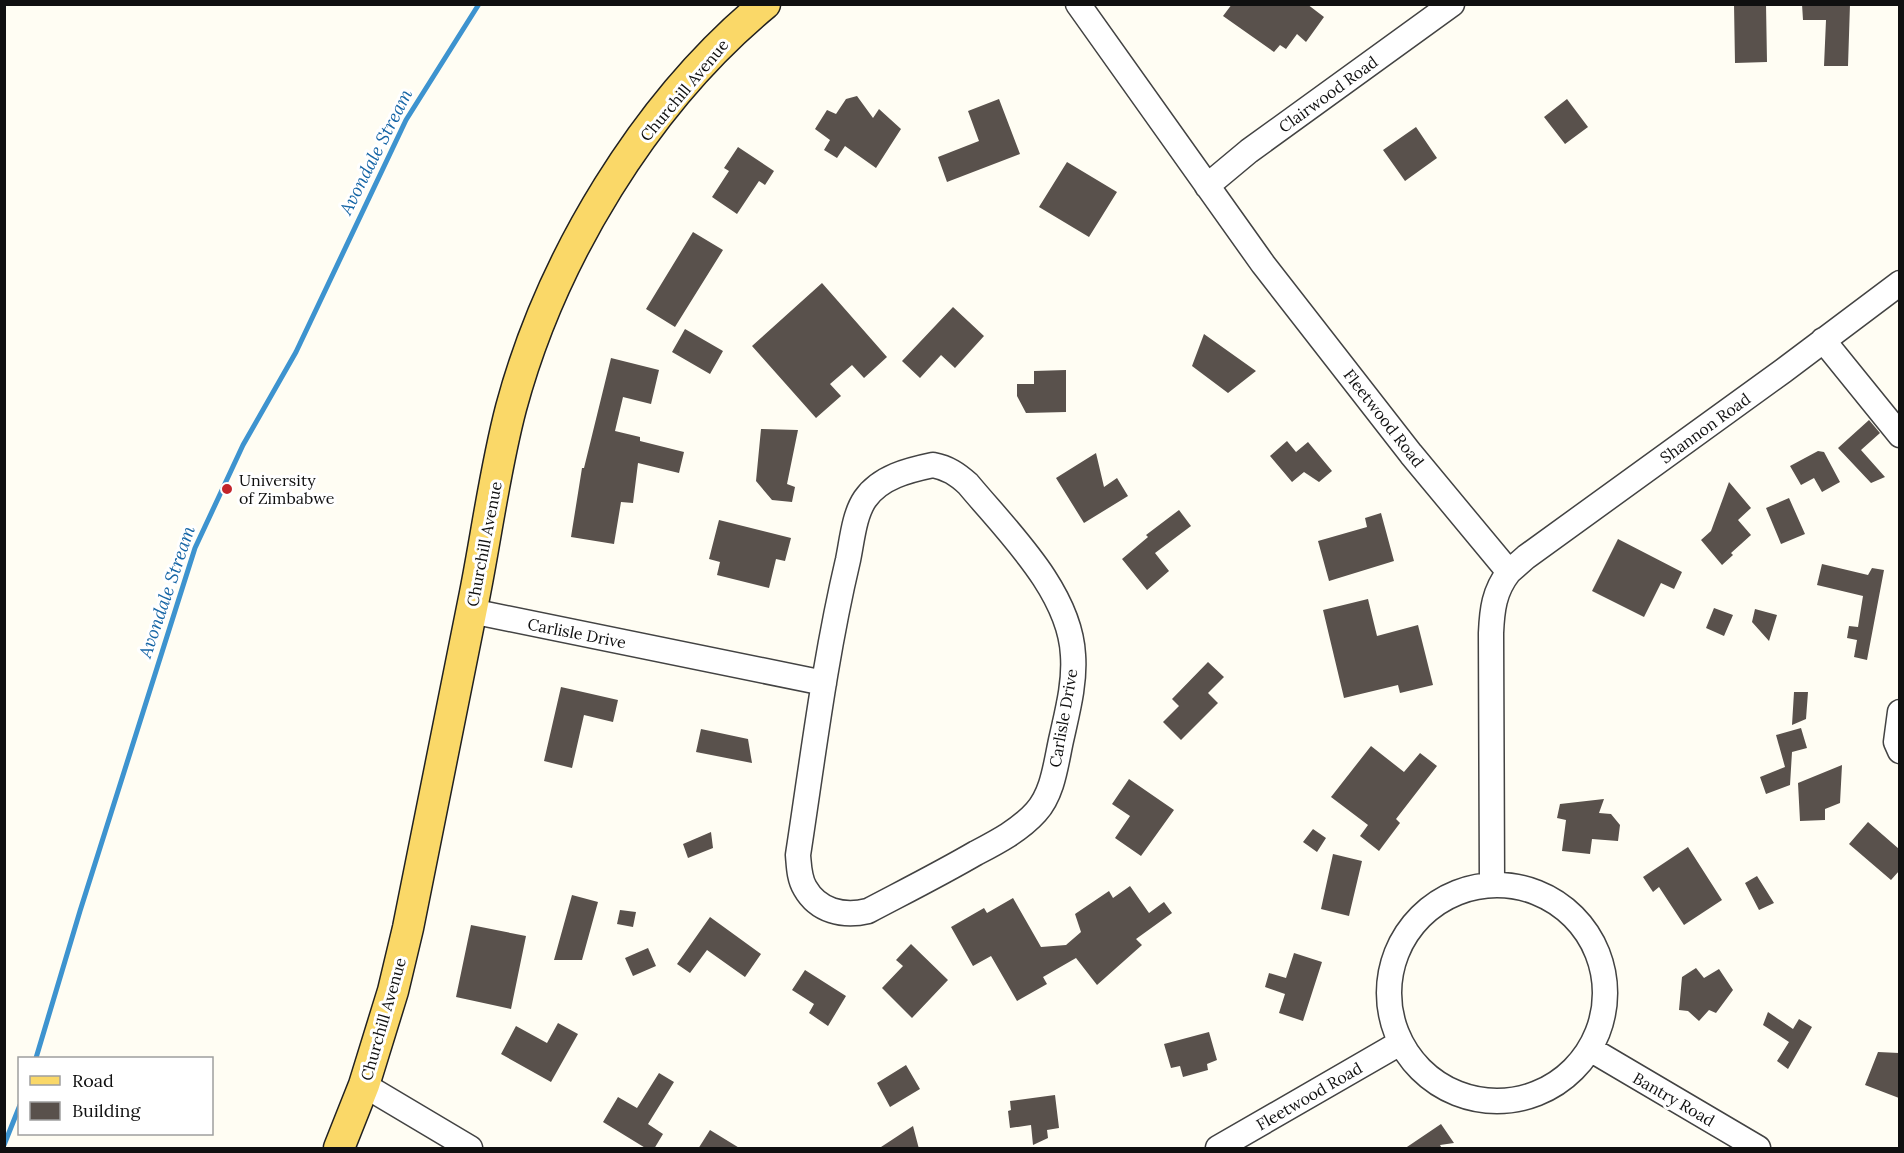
<svg xmlns="http://www.w3.org/2000/svg" width="1904" height="1153" font-family="Lora,serif">
	<style>
		.lines { fill: none; stroke-linecap: round; stroke-linejoin: round }
		.stream { stroke: #3d93cf; stroke-width: 5 }
		.building { fill: #59514c }
		.minor-casing { stroke: #434343; stroke-width: 27 }
		.major-casing { stroke: #212121; stroke-width: 33 }
		.minor { stroke: #fff; stroke-width: 24 }
		.major { stroke: #fad868; stroke-width: 30 }
		.poi-dot { fill: #c3252a; stroke: #fff; stroke-width: 2 }
		.labels { text-anchor: middle; stroke-width: 6; stroke-linejoin: round; paint-order: stroke }
		.street-label { font-size: 16px; fill: #101010; stroke: #fff }
		.poi-label { font-size: 16px; fill: #101010; stroke: #fff; text-anchor: start }
		.water-label { font-size: 18px; font-style: italic; fill: #1665a5; stroke: #fff }
	</style>
	<rect width="100%" height="100%" fill="#fffdf3"/>
	<g class="lines">
		<path class="stream" d="M 36,1058 L 80,911 L 195,548 L 243,445 L 296,352 L 406,120 L 479,4
			M 4,1145 L 20,1105"/>
	</g>
	<path class="building" d="M 1232,4 L 1307,4 L 1324,17 L 1306,42 L 1297,34 L 1286,49 L 1280,45 L 1274,52 L 1223,16 Z
		M 1734,4 L 1766,4 L 1767,62 L 1735,63 Z
		M 1802,4 L 1850,4 L 1848,66 L 1824,66 L 1826,20 L 1803,20 Z
		M 857,96 L 873,118 L 879,109 L 901,129 L 876,168 L 845,146 L 837,158 L 824,150 L 830,140 L 815,129 L 827,110 L 836,114 L 846,99 Z
		M 999,99 L 1020,154 L 947,182 L 938,157 L 979,141 L 968,111 Z
		M 1567,99 L 1588,127 L 1565,144 L 1544,117 Z
		M 1416,127 L 1437,158 L 1405,181 L 1383,150 Z
		M 738,147 L 774,171 L 765,185 L 759,181 L 737,214 L 712,197 L 729,171 L 724,168 Z
		M 1067,162 L 1117,192 L 1089,237 L 1039,207 Z
		M 693,232 L 723,250 L 675,327 L 646,309 Z
		M 822,283 L 887,357 L 864,378 L 852,365 L 830,384 L 841,396 L 816,418 L 752,346 Z
		M 953,307 L 984,336 L 955,368 L 941,355 L 920,378 L 902,361 Z
		M 685,329 L 723,351 L 710,374 L 672,352 Z
		M 1204,334 L 1256,371 L 1228,393 L 1192,366 Z
		M 611,358 L 659,370 L 651,404 L 623,397 L 615,431 L 640,437 L 640,441 L 684,452 L 679,473 L 638,463 L 633,503 L 621,502 L 614,544 L 571,537 L 582,468 L 584,468 Z
		M 1066,370 L 1066,412 L 1026,413 L 1017,396 L 1017,384 L 1034,384 L 1034,371 Z
		M 1869,420 L 1880,433 L 1861,450 L 1885,477 L 1871,483 L 1838,448 Z
		M 761,429 L 798,430 L 787,484 L 795,487 L 792,502 L 772,500 L 756,481 Z
		M 1287,441 L 1296,452 L 1308,442 L 1332,471 L 1319,482 L 1304,472 L 1292,482 L 1270,456 Z
		M 1818,451 L 1824,452 L 1840,482 L 1822,492 L 1814,478 L 1801,485 L 1790,466 Z
		M 1096,453 L 1104,487 L 1117,478 L 1128,496 L 1084,523 L 1056,478 Z
		M 1729,482 L 1751,508 L 1738,520 L 1751,535 L 1731,553 L 1733,555 L 1722,565 L 1701,540 L 1711,531 Z
		M 1789,498 L 1805,534 L 1781,544 L 1766,508 Z
		M 1179,510 L 1191,526 L 1155,553 L 1169,571 L 1147,590 L 1122,559 L 1148,537 L 1146,535 Z
		M 1381,513 L 1394,561 L 1329,581 L 1318,541 L 1367,527 L 1365,518 Z
		M 719,520 L 791,538 L 785,561 L 776,559 L 769,588 L 717,575 L 720,562 L 709,559 Z
		M 1618,539 L 1682,572 L 1674,589 L 1661,583 L 1644,617 L 1592,591 Z
		M 1822,564 L 1868,575 L 1872,568 L 1884,570 L 1867,660 L 1854,657 L 1857,640 L 1847,638 L 1849,626 L 1858,627 L 1863,596 L 1817,585 Z
		M 1368,599 L 1377,636 L 1418,625 L 1433,685 L 1400,693 L 1398,685 L 1344,698 L 1323,610 Z
		M 1714,608 L 1733,615 L 1724,636 L 1706,628 Z
		M 1755,609 L 1777,615 L 1769,641 L 1752,622 Z
		M 1208,662 L 1224,677 L 1208,693 L 1218,703 L 1181,740 L 1163,722 L 1179,706 L 1172,699 Z
		M 561,687 L 618,700 L 613,722 L 584,715 L 572,768 L 544,761 Z
		M 1794,692 L 1808,692 L 1806,719 L 1792,725 Z
		M 1801,728 L 1807,748 L 1792,752 L 1790,785 L 1766,794 L 1760,777 L 1785,767 L 1776,735 Z
		M 701,729 L 748,739 L 752,763 L 696,752 Z
		M 1371,746 L 1404,772 L 1420,753 L 1437,766 L 1396,819 L 1400,823 L 1379,851 L 1360,836 L 1368,825 L 1331,797 Z
		M 1842,765 L 1840,803 L 1825,809 L 1825,820 L 1800,821 L 1798,783 Z
		M 1129,779 L 1174,810 L 1141,856 L 1115,838 L 1130,816 L 1112,804 Z
		M 1604,799 L 1599,813 L 1611,814 L 1620,825 L 1618,841 L 1592,839 L 1590,854 L 1562,851 L 1566,820 L 1557,818 L 1560,804 Z
		M 1868,822 L 1899,849 L 1899,871 L 1891,880 L 1849,844 Z
		M 1313,829 L 1326,838 L 1317,852 L 1303,842 Z
		M 711,832 L 713,848 L 688,858 L 683,844 Z
		M 1688,847 L 1722,900 L 1684,925 L 1659,887 L 1653,892 L 1643,877 Z
		M 1333,854 L 1362,861 L 1349,916 L 1321,909 Z
		M 1757,876 L 1774,903 L 1759,910 L 1745,883 Z
		M 1130,886 L 1149,913 L 1164,902 L 1172,913 L 1136,939 L 1142,945 L 1097,985 L 1076,958 L 1043,977 L 1047,984 L 1017,1001 L 991,956 L 973,966 L 951,927 L 984,908 L 987,913 L 1013,898 L 1041,947 L 1066,945 L 1081,932 L 1075,914 L 1109,891 L 1113,898 Z
		M 572,895 L 598,902 L 582,960 L 554,960 Z
		M 620,910 L 636,912 L 633,927 L 617,924 Z
		M 710,917 L 761,954 L 745,977 L 707,950 L 690,973 L 677,964 Z
		M 471,925 L 526,936 L 511,1009 L 456,997 Z
		M 911,944 L 948,980 L 912,1018 L 882,988 L 903,966 L 896,960 Z
		M 648,948 L 656,966 L 633,976 L 625,958 Z
		M 1294,953 L 1322,962 L 1303,1021 L 1279,1013 L 1285,994 L 1265,987 L 1269,973 L 1286,978 Z
		M 1696,968 L 1704,978 L 1719,969 L 1733,990 L 1716,1013 L 1709,1010 L 1699,1021 L 1688,1011 L 1679,1010 L 1682,977 Z
		M 805,970 L 846,996 L 828,1026 L 809,1013 L 814,1004 L 792,990 Z
		M 1768,1012 L 1793,1029 L 1799,1019 L 1812,1027 L 1788,1069 L 1777,1061 L 1789,1042 L 1763,1025 Z
		M 558,1023 L 578,1034 L 551,1082 L 501,1054 L 516,1026 L 547,1043 Z
		M 1209,1032 L 1217,1060 L 1207,1064 L 1208,1070 L 1183,1077 L 1180,1066 L 1171,1068 L 1164,1044 Z
		M 1878,1052 L 1899,1053 L 1899,1098 L 1865,1085 Z
		M 906,1065 L 920,1089 L 890,1107 L 877,1083 Z
		M 659,1073 L 674,1082 L 648,1124 L 663,1134 L 654,1149 L 647,1149 L 603,1122 L 618,1097 L 637,1108 Z
		M 1055,1095 L 1059,1128 L 1047,1130 L 1048,1138 L 1033,1145 L 1031,1125 L 1010,1128 L 1008,1111 L 1011,1110 L 1010,1101 Z
		M 1441,1124 L 1454,1143 L 1440,1145 L 1442,1149 L 1404,1149 Z
		M 913,1126 L 919,1149 L 878,1149 Z
		M 710,1130 L 741,1149 L 698,1149 Z"/>
	<g class="lines">
		<defs>
			<path id="minor" d="M 1078,4 L 1263,264 L 1411,454 L 1509,572 C 1494,591 1492,610 1491,633 L 1492,885
				M 1207,186 L 1249,151 L 1452,4
				M 1823,340 L 1900,435
				M 933,465 C 948,468 957,474 968,484 C 1007,531 1070,591 1073,655 C 1075,682 1068,709 1062,736 C 1056,761 1054,792 1036,812 C 1020,830 997,842 976,853 C 940,874 904,892 868,911 C 843,917 818,911 805,888 C 799,878 799,866 798,855 C 813,757 825,657 848,560 C 852,541 854,515 865,499 C 880,477 909,470 933,465 Z
				M 1509,572 L 1526,557 L 1783,371 L 1900,283
				M 471,611 L 824,683
				M 1900,712 L 1896,742 L 1900,751
				M1389 993a108 108 0 1 1 216 0a108 108 0 1 1-216 0Z
				M 1590,1049 L 1758,1148
				M 364,1085 L 470,1148
				M 1218,1148 L 1400,1043"/>
			<path id="major" d="M 339,1148 L 364,1085 L 393,991 L 408,928 C 431,817 453,705 475,593 C 487,532 495,469 511,408 C 551,259 645,103 765,4"/>
		</defs>
		<use href="#minor" class="minor-casing"/>
		<use href="#major" class="major-casing"/>
		<use href="#minor" class="minor"/>
		<use href="#major" class="major"/>
	</g>
	<circle class="poi-dot" cx="227" cy="489" r="6"/>
	<g class="labels">
		<g class="street-label">
			<text transform="translate(684 90) rotate(-50)" y="6">Churchill Avenue</text>
			<text transform="translate(1328 94) rotate(-36)" y="6">Clairwood Road</text>
			<text transform="translate(1384 418) rotate(52)" y="6">Fleetwood Road</text>
			<text transform="translate(1705 428) rotate(-36)" y="6">Shannon Road</text>
			<text transform="translate(484 544) rotate(-79)" y="6">Churchill Avenue</text>
			<text transform="translate(577 633) rotate(11)" y="6">Carlisle Drive</text>
			<text transform="translate(1063 718) rotate(-80)" y="6">Carlisle Drive</text>
			<text transform="translate(383 1019) rotate(-74)" y="6">Churchill Avenue</text>
			<text transform="translate(1309 1096) rotate(-30)" y="6">Fleetwood Road</text>
			<text transform="translate(1674 1099) rotate(30)" y="6">Bantry Road</text>
		</g>
		<g class="poi-label">
			<text x="239" y="486">University<tspan x="239" dy="18">of Zimbabwe</tspan></text>
		</g>
		<g class="water-label">
			<text transform="translate(376 152) rotate(-63)" y="6">Avondale Stream</text>
			<text transform="translate(167 592) rotate(-71)" y="6">Avondale Stream</text>
		</g>
	</g>
	<rect width="1904" height="1153" fill="none" stroke="#101010" stroke-width="12"/>
	<rect x="18" y="1057" width="195" height="78" fill="#ffffff" stroke="#9f9f9f" stroke-width="1.5"/>
	<rect x="30" y="1076" width="30" height="9" fill="#fad868" stroke="#9f9f9f" stroke-width="1.5"/>
	<text x="72" y="1087" font-size="18" fill="#101010">Road</text>
	<rect x="30" y="1102" width="30" height="18" fill="#59514c" stroke="#9f9f9f" stroke-width="1.5"/>
	<text x="72" y="1117" font-size="18" fill="#101010">Building</text>
</svg>
